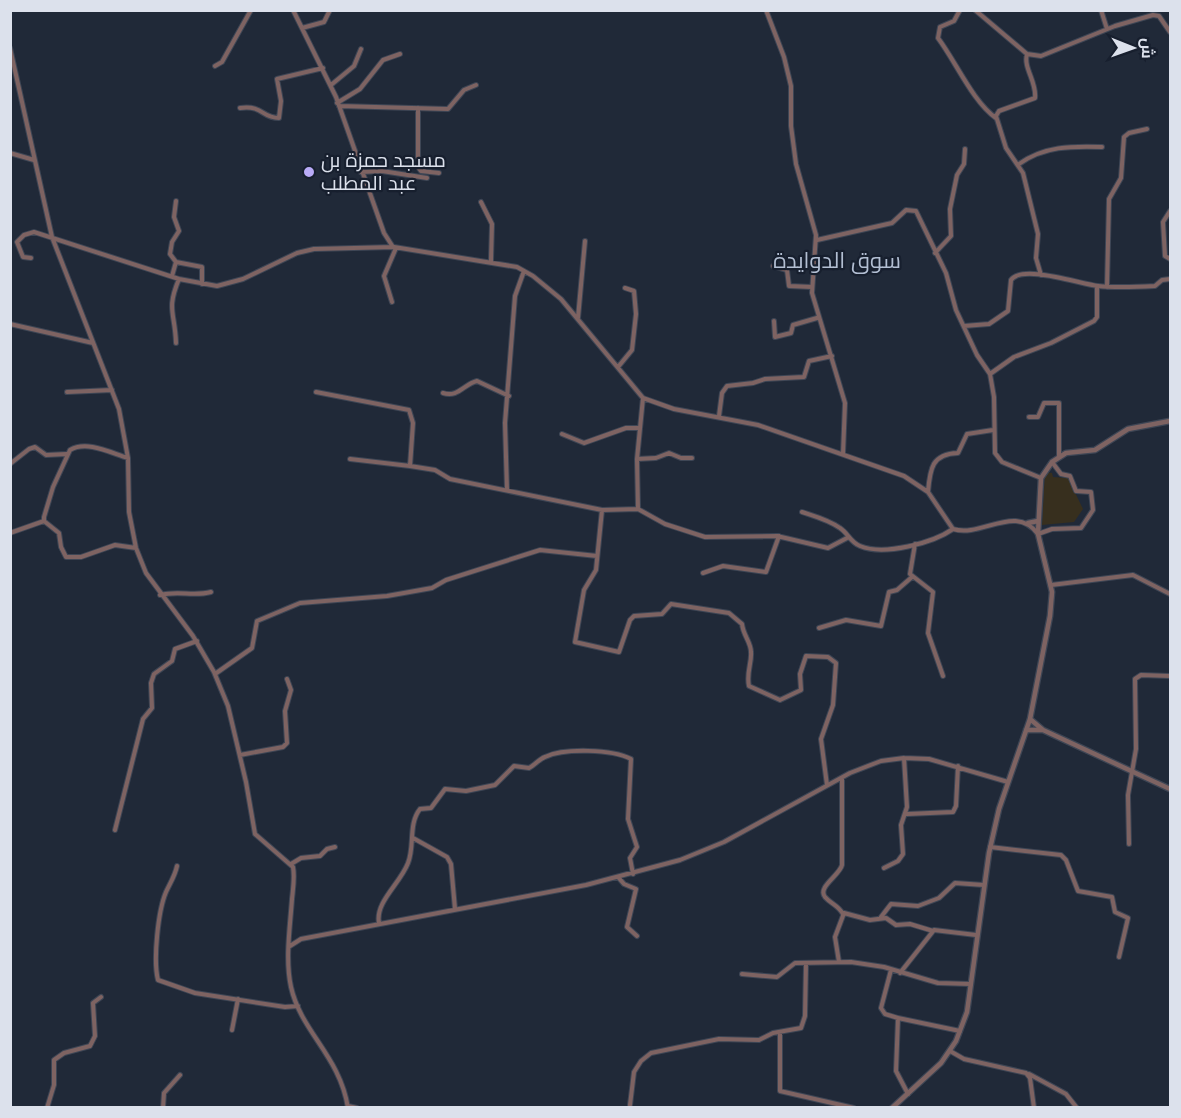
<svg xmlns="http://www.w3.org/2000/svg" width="1181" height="1118" font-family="'Open Sans',Cairo,sans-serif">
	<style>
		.education { fill: #372f1e }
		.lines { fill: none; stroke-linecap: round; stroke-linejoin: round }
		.minor-casing { stroke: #3e4655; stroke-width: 6 }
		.tertiary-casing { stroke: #3e4655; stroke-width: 7 }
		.minor { stroke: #7e6362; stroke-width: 4 }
		.tertiary { stroke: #7e6362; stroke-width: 4.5 }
		.poi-dot { fill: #b9abf7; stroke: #171f2e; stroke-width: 2 }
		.labels { text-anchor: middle; stroke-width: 4.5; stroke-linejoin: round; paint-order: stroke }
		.poi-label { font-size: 20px; fill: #dce1ec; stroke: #171f2e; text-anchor: start }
		.quarter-label { font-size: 22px; fill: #b3bfd3; stroke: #171f2e }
	</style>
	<rect width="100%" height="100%" fill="#202938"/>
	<path class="education" d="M 1045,472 L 1052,473 L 1053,477 L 1068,478 L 1083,509 L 1074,522 L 1042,525 Z"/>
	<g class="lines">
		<defs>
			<path id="minor" d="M 293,10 L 336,97 L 384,233 L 393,247
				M 766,10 L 784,57 L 791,86 L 791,126 L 796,164 L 816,235 L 812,293 L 845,403 L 843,454
				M 960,10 L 954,21 L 940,27 L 938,38 C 956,62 973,102 996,118
				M 975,10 L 1027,54 L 1041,56 L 1115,26 L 1153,15 L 1159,16 L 1170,32
				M 1101,10 L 1107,29
				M 302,28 L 324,22 L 330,10
				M 10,48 L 52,237 L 119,409 L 128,458 L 129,512 L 136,548 L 146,573 L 193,636 L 214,672 L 228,706 L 246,782 L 255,834 L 293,867 C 295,877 293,889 292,899 C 290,928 285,959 291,987 C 301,1032 340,1056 348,1108
				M 1027,54 C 1023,68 1037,82 1035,98 L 999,111 L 996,116 L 1006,148 L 1023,173 L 1038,234 L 1036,258 L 1041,275
				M 215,66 L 222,62 L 251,10
				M 331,85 L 354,66 L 361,49
				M 337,103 L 360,89 L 383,60 L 400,54
				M 339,106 L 448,109 L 464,90 L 476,85
				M 240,108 C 264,105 261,118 279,118 L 281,101 L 277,79 L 323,68
				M 418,108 L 418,167 L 421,171 L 439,173
				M 10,153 L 34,160
				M 1019,164 C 1044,146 1071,146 1102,147
				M 361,172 L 382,171 L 427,178
				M 176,201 L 174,217 L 179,231 L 172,242 L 170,254 L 176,262
				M 481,202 L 492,224 L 491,261
				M 1170,211 L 1163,222 L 1165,256 L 1170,259
				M 817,240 L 892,223 L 906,210 L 916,211 L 946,273 L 956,310 L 977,355 L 990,374 L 994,397 L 995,453 L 1002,462 L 1041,478
				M 935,253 L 951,236 L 950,209 L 957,175 L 964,164 L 965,149
				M 31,258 L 23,257 L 17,242 L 24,235 L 34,232 L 179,279 L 217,286 L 243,279 L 297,253 L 314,249 L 394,247 L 517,267 L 533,276 L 561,299 L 643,398 L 674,409 L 758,425 L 904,476 L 928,492 L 953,529 C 982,538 1015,503 1038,534 L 1052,529 L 1081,528 L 1093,510 L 1091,492 L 1076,491 L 1070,476 L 1061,474 L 1052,462
				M 176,262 L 202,267 L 202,284
				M 773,266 L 787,270 L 789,286 L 812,287
				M 172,276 L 176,262
				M 1107,287 L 1109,199 L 1121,178 L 1124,137 L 1129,133 L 1147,129
				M 392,302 L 384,276 L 396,248
				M 578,318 L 585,241
				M 774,321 L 775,337 L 791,333 L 793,325 L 817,318
				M 10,324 L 93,343
				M 964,326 L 989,324 L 1008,311 L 1011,280 C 1022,264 1080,284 1098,286 C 1116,288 1136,287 1155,286 L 1162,280 L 1170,279
				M 176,343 C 175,312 166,310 179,279
				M 618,367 L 632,350 L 636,314 L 634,291 L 625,288
				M 990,374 L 1014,357 L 1051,343 L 1094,321 L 1097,317 L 1097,286
				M 67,392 L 112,390
				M 316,392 L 409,410 L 413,423 L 410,466 L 435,470 L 450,479 L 602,510 L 638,509 L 665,524 L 705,537 L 777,536 L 828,548 L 847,538
				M 443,393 C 458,398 464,384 477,381 L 509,396
				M 719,416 L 722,393 L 727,386 L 753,383 L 765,379 L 804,377 L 809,361 L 832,356
				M 1029,417 L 1038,417 L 1044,403 L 1059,403 L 1059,457
				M 562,434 L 584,443 L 626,428 L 640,428
				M 128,458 C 111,453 87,440 70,450 L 53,487 L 44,517 L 44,521 L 59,533 L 61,547 L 66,557 L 81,557 L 115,545 L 136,548
				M 350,459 L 410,466
				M 637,459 L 656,458 L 669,453 L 681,458 L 692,458
				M 10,464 L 29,449 L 35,447 L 46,455 L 67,454
				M 507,490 L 505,423 L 515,296 L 524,271
				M 928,492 C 930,468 932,454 958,453 L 967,434 L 993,430
				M 638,509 L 637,459 L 643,398
				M 602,510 L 596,570 L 584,590 L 575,642 L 619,652 L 630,620 L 634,616 L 662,614 L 671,604 L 729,613 L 742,624 C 743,635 751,642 751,652 C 752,663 746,673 749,686 L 780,700 L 801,690 L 800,674 L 806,656 L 828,657 L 836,663 L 833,705 L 821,739 L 827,785
				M 802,512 C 814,516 829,520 840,528 C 848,533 850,542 860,546 C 884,556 933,543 953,529
				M 10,533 L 44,521
				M 915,544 L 910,574 L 933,592 L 928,633 L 943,676
				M 703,573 L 723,566 L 766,572 L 779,536
				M 1051,585 L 1133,575 L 1170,594
				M 160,595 C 180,590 192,597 211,592
				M 819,628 L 846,620 L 881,626 L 889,592 L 897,590 L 912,577
				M 215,674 L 252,648 L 257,621 L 300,603 L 387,596 L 432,588 L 446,580 L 540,550 L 597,556
				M 240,755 L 283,747 L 287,743 L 285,711 L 291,690 L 287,679
				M 842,778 L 842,865 C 840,875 817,887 825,897 C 831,904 838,905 843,914
				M 907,814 L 953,812 L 956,806 L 958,766
				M 115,830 L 143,719 L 152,708 L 151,683 L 154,674 L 172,661 L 175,649 L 197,641
				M 413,838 L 447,857 L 451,864 L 455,909
				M 1129,844 L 1128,795 L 1136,749 L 1135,679 L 1141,675 L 1170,676
				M 990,847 L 1061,855 L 1066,860 L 1078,891 L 1112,897 L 1115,912 L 1128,918 L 1119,957
				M 291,864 L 301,858 L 320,856 L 327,849 L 335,847
				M 177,866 C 175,876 170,883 166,892 C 158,911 153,960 158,980 L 195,993 L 285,1007 L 298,1006
				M 884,868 L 898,861 L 903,854 L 901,825 L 907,807 L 904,758
				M 618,877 L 624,884 L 636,889 L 627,927 L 637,936
				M 881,917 L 891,904 L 918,906 L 939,898 L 955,883 L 984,885
				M 379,923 C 375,902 400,884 408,863 C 415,846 408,824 420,809 L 431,808 L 445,789 L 466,791 L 495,785 L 514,766 L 529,768 C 535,765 539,759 545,757 C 564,748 612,749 631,759 L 628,819 L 637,847 L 630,858 L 633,874
				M 290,946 L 301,939 L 586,885 L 680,860 L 724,842 L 850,773 L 881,761 L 904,758 L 929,759 L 1008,782
				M 839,962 L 835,937 L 844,913 L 870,920 L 886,918 L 896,925 L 910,924 L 933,931
				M 891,970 L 881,1008 L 885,1014 L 898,1018 L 896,1071 L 908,1094
				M 900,973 L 934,930 L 976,935
				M 742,974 L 777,977 L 795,963 L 851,962 L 884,967 L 938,983 L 971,984
				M 898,1018 L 960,1031
				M 232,1030 L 238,999
				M 780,1032 L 780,1091 L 854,1108
				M 950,1051 L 964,1059 L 1026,1073 L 1030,1078 L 1034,1108
				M 1029,1074 L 1066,1094 L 1077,1108
				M 630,1105 L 634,1072 L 641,1061 L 651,1053 L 719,1039 L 759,1040 L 773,1033 L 801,1028 L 805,1016 L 806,963
				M 348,1106 L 357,1108
				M 47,1108 L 54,1085 L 54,1060 L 64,1053 L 90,1046 L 95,1036 L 93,1003 L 101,997
				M 163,1108 L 164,1093 L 180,1075"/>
			<path id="tertiary" d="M 1028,523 L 1038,521
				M 1030,719 L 1043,730 L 1170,789
				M 1026,730 L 1043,730
				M 892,1108 L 941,1063 L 956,1041 L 967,1012 L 989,853 L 999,809 L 1030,719 L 1050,616 L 1052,592 L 1038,534 L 1041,478 L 1052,462 L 1066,453 L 1095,450 L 1128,429 L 1170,421"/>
		</defs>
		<use href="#minor" class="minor-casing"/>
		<use href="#tertiary" class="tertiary-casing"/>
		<use href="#minor" class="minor"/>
		<use href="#tertiary" class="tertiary"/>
	</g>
	<circle class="poi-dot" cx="309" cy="172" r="6"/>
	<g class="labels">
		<g class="poi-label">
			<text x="321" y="167">مسجد حمزة بن<tspan x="321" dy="23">عبد المطلب</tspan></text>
		</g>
		<g class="quarter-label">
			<text x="837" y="268">سوق الدوايدة</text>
		</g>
	</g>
	<rect width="1181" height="1118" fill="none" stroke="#dce1ec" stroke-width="24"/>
	<g transform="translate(1133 48) rotate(91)" stroke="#171f2e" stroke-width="4.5" paint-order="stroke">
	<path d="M0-4.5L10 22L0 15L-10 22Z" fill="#dce1ec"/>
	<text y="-9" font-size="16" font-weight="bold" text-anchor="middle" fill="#dce1ec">ش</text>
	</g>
</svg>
